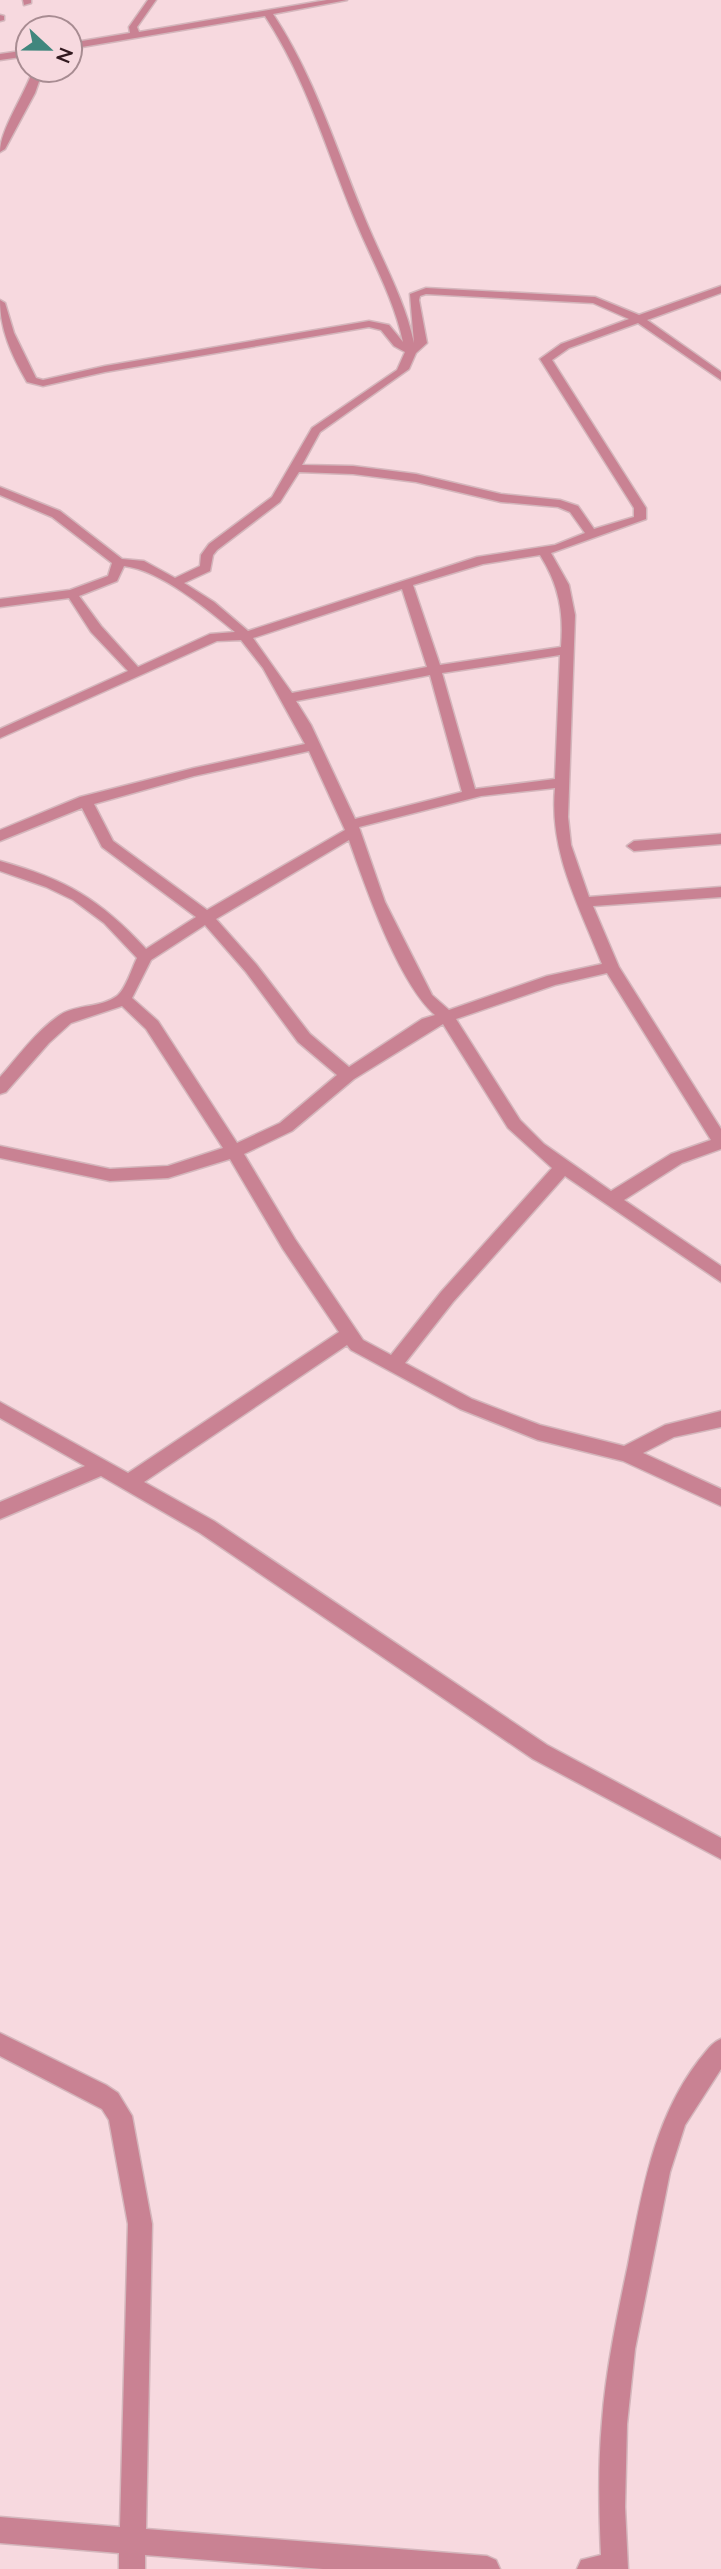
<svg xmlns="http://www.w3.org/2000/svg" width="721" height="2569" font-family="Lato,sans-serif">
	<style>
		.lines { fill: none; stroke-linecap: round; stroke-linejoin: round }
		.minor-casing { stroke: #d4b6bc; stroke-width: 3 }
		.minor { fill: #c98293; fill-rule: evenodd }
	</style>
	<rect width="100%" height="100%" fill="#f7d9df"/>
	<g class="lines">
		<defs>
			<path id="minor" d="M 23,0 L 31,0 L 31,3 L 24,5 Z
				M 148,0 L 156,0 L 137,27 L 139,32 L 327,0 L 347,0 L 273,14 C 314,76 335,146 363,214 C 380,257 404,297 414,343 L 410,294 L 426,288 L 595,297 L 639,315 L 721,286 L 721,293 L 647,320 L 721,372 L 721,380 L 638,323 L 569,348 L 552,360 L 646,508 L 646,519 L 551,553 L 569,585 L 575,615 L 568,817 L 571,845 L 589,897 L 721,887 L 721,897 L 593,906 L 619,967 L 721,1129 L 721,1149 L 682,1163 L 624,1200 L 721,1266 L 721,1282 L 565,1176 L 453,1302 L 405,1363 L 472,1399 L 540,1425 L 624,1446 L 665,1425 L 721,1411 L 721,1427 L 674,1437 L 643,1453 L 721,1489 L 721,1506 L 623,1461 L 538,1440 L 460,1409 L 351,1350 L 347,1345 L 144,1482 L 214,1521 L 547,1745 L 721,1838 L 721,1859 L 533,1759 L 200,1533 L 101,1476 L 0,1519 L 0,1502 L 85,1466 L 0,1418 L 0,1402 L 128,1473 L 339,1332 L 283,1249 L 230,1159 L 168,1178 L 110,1181 L 0,1158 L 0,1146 L 110,1169 L 168,1166 L 223,1148 L 146,1029 L 122,1006 L 71,1023 L 49,1043 L 6,1092 L 0,1094 L 0,1077 C 18,1057 37,1030 60,1015 C 77,1004 101,1008 117,996 C 126,989 132,968 137,958 L 104,923 L 73,900 L 46,887 L 0,871 L 0,861 C 65,879 100,899 146,949 L 196,917 L 102,847 L 82,808 L 0,841 L 0,830 L 80,797 L 194,768 L 305,744 L 263,668 L 241,640 L 217,641 L 0,738 L 0,729 L 128,671 L 91,632 L 69,598 L 0,607 L 0,599 L 70,590 L 108,576 L 112,563 L 52,517 L 0,495 L 0,487 L 60,511 L 122,559 L 144,561 L 175,578 L 200,566 L 201,555 L 209,544 L 272,497 L 312,428 L 397,370 L 405,352 L 394,346 L 381,330 L 369,327 L 105,372 L 43,386 L 27,382 C 12,356 0,330 0,300 L 5,303 L 14,333 L 36,378 L 43,380 L 105,366 L 369,321 L 389,325 L 403,342 C 394,298 371,259 354,217 C 326,149 306,78 265,16 L 70,49 L 70,43 L 130,33 L 129,27 ZM 426,294 L 593,303 L 629,319 L 561,344 L 540,359 L 634,508 L 634,517 L 594,529 L 578,506 L 560,500 L 501,494 L 416,474 L 353,466 L 302,465 L 320,432 L 409,369 L 416,353 L 427,343 L 419,300 L 420,296 ZM 299,472 L 353,474 L 416,482 L 501,502 L 558,507 L 570,512 L 585,533 L 555,545 L 477,557 L 248,631 L 214,602 L 184,583 L 210,571 L 213,555 L 217,550 L 280,502 ZM 540,555 C 559,585 564,612 561,647 L 440,665 L 413,585 L 483,564 ZM 124,566 C 160,570 207,609 235,632 L 210,634 L 138,667 L 101,626 L 79,596 L 117,581 ZM 402,589 L 427,667 L 292,693 L 253,638 ZM 560,655 L 555,779 L 475,789 L 442,673 ZM 430,675 L 462,792 L 355,819 L 311,725 L 296,701 ZM 309,751 L 345,830 L 207,910 L 113,841 L 94,804 L 194,776 ZM 555,788 C 549,852 579,905 602,964 L 547,976 L 449,1010 L 432,995 L 385,902 L 359,827 L 481,796 ZM 349,840 C 366,888 398,982 435,1015 L 422,1019 L 349,1067 L 310,1034 L 256,964 L 216,919 ZM 205,925 L 246,972 L 298,1042 L 337,1075 L 280,1123 L 237,1143 L 158,1021 L 132,998 L 151,960 ZM 607,973 L 711,1140 L 671,1154 L 611,1191 L 544,1144 L 520,1120 L 456,1019 L 555,985 ZM 443,1024 L 508,1128 L 552,1168 L 441,1292 L 391,1355 L 363,1340 L 295,1239 L 244,1154 L 292,1131 L 354,1079 Z
				M 0,15 L 4,16 L 4,20 L 0,21 Z
				M 28,50 L 28,56 L 0,60 L 0,54 Z
				M 33,70 L 43,70 L 35,93 L 5,149 L 0,152 C 0,130 25,94 33,70 Z
				M 721,834 L 721,844 L 634,851 L 627,846 L 634,841 Z
				M 0,2033 L 106,2085 L 118,2093 L 132,2116 L 152,2224 L 146,2529 L 487,2556 L 496,2560 L 500,2569 L 323,2569 L 145,2555 L 145,2569 L 119,2569 L 119,2553 L 0,2543 L 0,2517 L 120,2527 L 128,2224 L 109,2120 L 102,2109 L 0,2056 Z
				M 721,2039 L 721,2069 L 685,2125 L 670,2172 L 635,2349 L 627,2424 L 625,2507 L 628,2569 L 577,2569 L 581,2560 L 601,2555 C 599,2511 598,2466 602,2422 C 606,2369 617,2317 628,2265 C 642,2193 653,2120 699,2060 C 706,2052 711,2043 721,2039 Z"/>
		</defs>
		<use href="#minor" class="minor-casing"/>
		<use href="#minor" class="minor"/>
	</g>
	<g transform="translate(49 49) rotate(112)"><circle r="33" fill="#f7d9df" stroke="#a88c92" stroke-width="2"/>
	<path d="M0-5L12 26L0 18L-12 26Z" fill="#40867d"/>
	<text y="-10" font-size="19" font-weight="bold" text-anchor="middle" fill="#32191f">N</text>
	</g>
</svg>
